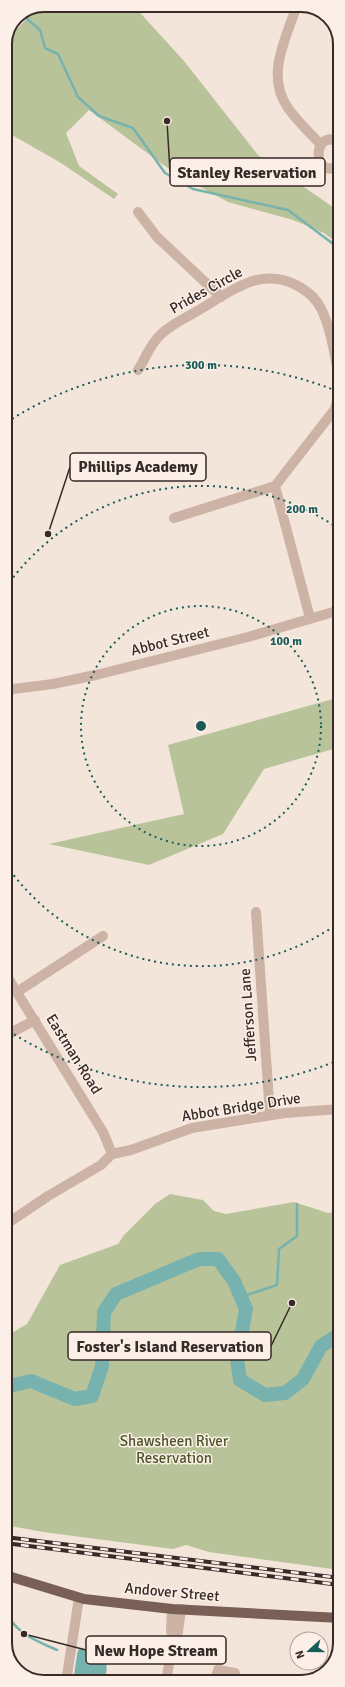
<svg xmlns="http://www.w3.org/2000/svg" width="345" height="1687" font-family="Signika,sans-serif">
	<style>
		.green { fill: #b9c399 }
		.water { fill: #77b2af }
		.lines { fill: none; stroke-linecap: round; stroke-linejoin: round }
		.stream { stroke: #77b2af; stroke-width: 2.5 }
		.river { stroke: #77b2af; stroke-width: 14 }
		.minor { stroke: #ccb3a5; stroke-width: 10 }
		.major { stroke: #7a5f57; stroke-width: 10 }
		.rail-casing { stroke: #372a27; stroke-width: 4 }
		.rail { stroke: #fbefe7; stroke-width: 2.5; stroke-dasharray: 8; stroke-linecap: butt }
		.ring { fill: none; stroke: #1a5c59; stroke-width: 2; stroke-dasharray: 2 4 }
		.labels { text-anchor: middle; stroke-width: 3; stroke-linejoin: round; paint-order: stroke }
		.street-label { font-size: 15px; fill: #372a27; stroke: #fbefe7 }
		.park-label { font-size: 15px; fill: #4b5729; stroke: #fbefe7 }
		.rim { fill: none; stroke: #372a27; stroke-width: 2 }
		.centre { fill: #1a5c59; stroke: #fbefe7; stroke-width: 2 }
		.ring-label { font-size: 12px; text-anchor: middle; font-weight: bold; fill: #1a5c59; stroke: #fbefe7; stroke-width: 3; stroke-linejoin: round; paint-order: stroke }
		.leader { fill: none; stroke: #372a27; stroke-width: 1.5 }
		.callout-dot { fill: #372a27; stroke: #fbefe7; stroke-width: 1.5 }
		.callout { fill: #fbefe7; stroke: #372a27; stroke-width: 1.5 }
		.callout-label { font-size: 16px; text-anchor: middle; font-weight: bold; fill: #372a27 }
	</style>
	<rect width="100%" height="100%" fill="#f3e5da"/>
	<path class="green" d="M 44,5 L 133,5 L 184,61 L 258,155 L 340,212 L 340,245 L 324,233 L 293,220 L 228,202 L 173,172 L 89,110 L 66,133 L 79,166 L 118,194 L 114,199 L 61,163 L 5,131 L 5,44 L 8,38 L 37,8 Z
		M 340,697 L 340,747 L 264,769 L 223,834 L 149,865 L 49,844 L 184,814 L 168,745 Z
		M 170,1194 L 203,1200 L 214,1211 L 226,1214 L 294,1202 L 328,1213 L 340,1211 L 340,1570 L 209,1552 L 186,1545 L 173,1549 L 43,1532 L 5,1525 L 5,1337 L 27,1324 L 60,1265 L 118,1244 L 124,1235 L 155,1204 Z"/>
	<path class="water" d="M 82,1648 C 102,1657 112,1657 104,1682 L 73,1682 L 77,1655 L 78,1650 Z"/>
	<g class="lines">
		<path class="stream" d="M 28,12 L 27,19 L 40,30 L 45,48 L 58,54 L 78,97 L 99,116 L 133,128 L 165,173 L 193,189 L 288,210 L 340,249
			M 241,1297 L 277,1285 L 279,1249 L 297,1236 L 297,1204
			M 5,1612 C 19,1635 34,1640 57,1650"/>
		<path class="river" d="M 5,1387 L 31,1381 L 75,1399 L 92,1396 L 102,1366 L 104,1312 L 116,1294 L 199,1259 L 218,1259 L 234,1281 L 246,1309 L 237,1359 L 240,1380 L 265,1395 L 285,1393 L 303,1379 L 321,1346 L 340,1334"/>
		<path class="minor" d="M 297,5 C 286,39 265,75 288,108 C 297,121 310,133 321,145
			M 340,143 C 312,125 311,183 340,165
			M 138,212 L 157,237 L 221,297
			M 138,370 C 144,361 148,350 155,341 C 165,327 184,319 199,310 C 230,292 260,266 296,285 C 304,289 312,295 317,302 C 330,319 335,359 340,381
			M 275,486 L 310,618
			M 174,518 L 275,486 L 335,409 L 340,391
			M 5,690 L 53,684 L 100,674 L 248,637 L 340,610
			M 256,912 L 270,1115
			M 5,973 L 103,1132 L 112,1154
			M 17,992 L 103,936
			M 5,1036 L 35,1020
			M 5,1225 L 48,1196 L 101,1165 L 112,1154 L 131,1150 L 192,1128 L 285,1113 L 340,1109
			M 172,1609 L 171,1631 L 173,1640
			M 66,1682 L 79,1598
			M 166,1682 L 173,1640 L 178,1632 L 181,1609
			M 214,1682 L 218,1670 L 235,1673 L 234,1682"/>
		<path class="major" d="M 5,1575 L 84,1599 L 172,1609 L 340,1618"/>
		<defs>
			<path id="rail" d="M 5,1537 L 340,1578
				M 5,1543 L 340,1585"/>
		</defs>
		<use href="#rail" class="rail-casing"/>
		<use href="#rail" class="rail"/>
	</g>
	<g class="ring">
		<circle cx="201" cy="726" r="120"/>
		<path d="M339 923A240 240 0 0 1 6 865M6 587A240 240 0 0 1 339 529"/>
		<path d="M339 1060A361 361 0 0 1 7 1030M7 422A361 361 0 0 1 339 392"/>
	</g>
	<g class="labels">
		<g class="street-label">
			<text transform="translate(206 290) rotate(-29)" y="5">Prides Circle</text>
			<text transform="translate(170 641) rotate(-14)" y="5">Abbot Street</text>
			<text transform="translate(248 1015) rotate(-94)" y="5">Jefferson Lane</text>
			<text transform="translate(74 1054) rotate(58)" y="5">Eastman Road</text>
			<text transform="translate(241 1107) rotate(-9)" y="5">Abbot Bridge Drive</text>
			<text transform="translate(172 1592) rotate(5)" y="5">Andover Street</text>
		</g>
		<g class="park-label">
			<text x="174" y="1446">Shawsheen River<tspan x="174" dy="17">Reservation</tspan></text>
		</g>
	</g>
	<path d="M0 0H345V1687H0ZM44 12H301A32 32 0 0 1 333 44V1643A32 32 0 0 1 301 1675H44A32 32 0 0 1 12 1643V44A32 32 0 0 1 44 12Z" fill="#fbefe7" fill-rule="evenodd"/>
	<path class="rim" d="M44 12H301A32 32 0 0 1 333 44V1643A32 32 0 0 1 301 1675H44A32 32 0 0 1 12 1643V44A32 32 0 0 1 44 12Z"/>
	<circle cx="201" cy="726" r="6" class="centre"/>
	<g class="ring-label">
		<text x="201" y="369">300 m</text>
		<text x="302" y="513">200 m</text>
		<text x="286" y="645">100 m</text>
	</g>
	<path class="leader" d="M167 121L170 172M48 534L70 467M292 1303L271 1346M24 1634L86 1650"/>
	<g class="callout-dot">
		<circle cx="167" cy="121" r="4"/>
		<circle cx="48" cy="534" r="4"/>
		<circle cx="292" cy="1303" r="4"/>
		<circle cx="24" cy="1634" r="4"/>
	</g>
	<g class="callout">
		<rect x="170" y="158" width="155" height="28" rx="4"/>
		<rect x="70" y="453" width="136" height="28" rx="4"/>
		<rect x="68" y="1332" width="203" height="28" rx="4"/>
		<rect x="86" y="1636" width="140" height="28" rx="4"/>
	</g>
	<g class="callout-label">
		<text x="247" y="178">Stanley Reservation</text>
		<text x="138" y="472">Phillips Academy</text>
		<text x="170" y="1352">Foster's Island Reservation</text>
		<text x="156" y="1656">New Hope Stream</text>
	</g>
	<g transform="translate(309 1651) rotate(249)"><circle r="19" fill="#fbefe7" stroke="#ada09a"/>
	<path d="M0-3L7 15L0 10L-7 15Z" fill="#1a5c59"/>
	<text y="-6" font-size="11" font-weight="bold" text-anchor="middle" fill="#372a27">N</text>
	</g>
</svg>
